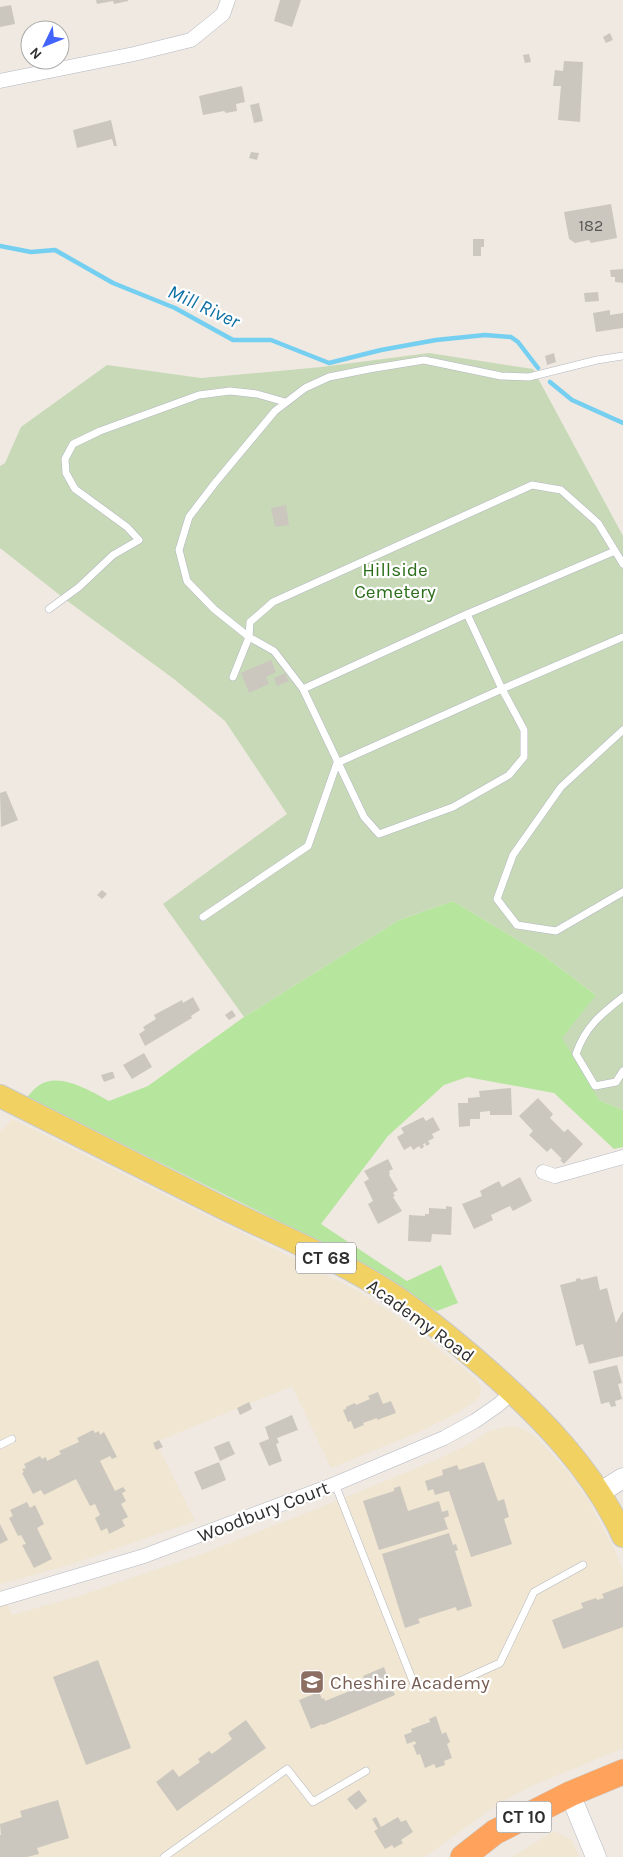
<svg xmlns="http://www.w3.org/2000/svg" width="623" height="1857" font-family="Karla,sans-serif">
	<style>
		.education { fill: #f0e6d1 }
		.green { fill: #b6e59e }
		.cemetery { fill: #c8d9b8 }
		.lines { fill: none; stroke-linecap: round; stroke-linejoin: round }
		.stream { stroke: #75cff0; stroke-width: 4.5 }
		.building { fill: #cbc7bf }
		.lane-casing { stroke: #b4b7c1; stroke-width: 8 }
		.street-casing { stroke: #b4b7c1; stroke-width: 15 }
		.secondary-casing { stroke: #b4b7c1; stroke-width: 21 }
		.primary-casing { stroke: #c9c9c9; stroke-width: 24 }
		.highway-casing { stroke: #c9c9c9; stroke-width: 26 }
		.lane { stroke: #fff; stroke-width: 7 }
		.street { stroke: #fff; stroke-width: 14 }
		.secondary { stroke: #fff; stroke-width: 20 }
		.primary { stroke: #f2d163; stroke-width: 22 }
		.highway { stroke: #ffa35c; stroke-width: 25 }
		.labels { text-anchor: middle; stroke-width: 4.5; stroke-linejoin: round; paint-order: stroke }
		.number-label { font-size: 16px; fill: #555452 }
		.shield { fill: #fff; stroke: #6d6d6d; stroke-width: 1 }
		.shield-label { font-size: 18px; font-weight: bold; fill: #2e2e2e }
		.park-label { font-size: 19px; fill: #2c6e1b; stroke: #fff }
		.street-label { font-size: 19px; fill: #2e2e2e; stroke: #fff }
		.education-label { font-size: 19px; fill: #785e54; stroke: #fff; text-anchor: start }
		.water-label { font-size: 20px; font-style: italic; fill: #0d6fa3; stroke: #fff }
	</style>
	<rect width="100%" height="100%" fill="#efe9e1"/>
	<path class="education" d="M 12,1119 L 354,1289 L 393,1314 L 425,1338 L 476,1379 L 481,1387 L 480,1396 L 475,1401 L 455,1414 L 421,1431 L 331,1468 L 292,1386 L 156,1442 L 195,1521 L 69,1565 L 0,1584 L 0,1132 Z
		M 510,1426 L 523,1429 L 535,1436 L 568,1472 L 588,1500 L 615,1551 L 623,1571 L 623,1748 L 527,1788 L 492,1808 L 425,1857 L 0,1857 L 0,1587 L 12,1615 L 79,1596 L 197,1556 L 329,1504 L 434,1461 L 471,1443 L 489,1431 Z
		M 554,1831 L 572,1840 L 579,1857 L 512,1857 Z"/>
	<path class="green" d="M 453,901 L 543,955 L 596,995 L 599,1100 L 623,1110 L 623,1147 L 614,1149 L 554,1093 L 467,1077 L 444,1085 L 388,1136 L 321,1224 L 407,1281 L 441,1265 L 458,1303 L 437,1311 L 313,1238 L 27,1097 C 30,1094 34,1089 38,1086 C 59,1071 90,1091 109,1101 L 148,1086 L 244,1017 L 399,920 Z"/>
	<path class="cemetery" d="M 429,353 L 533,369 L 623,536 L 623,1110 L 599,1100 L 562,1038 L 596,995 L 543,955 L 453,901 L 399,920 L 244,1017 L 163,904 L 287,814 L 225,721 L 174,679 L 66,600 L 0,548 L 0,466 L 5,463 L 21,427 L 107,365 L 201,378 L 321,367 Z"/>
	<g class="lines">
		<path class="stream" d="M 0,246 L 31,252 L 55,250 L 113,283 L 175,308 L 233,340 L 271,340 L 329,363 L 381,350 L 436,340 L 485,335 L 511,337 L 518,342 L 538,368
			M 550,382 L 572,400 L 623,423"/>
	</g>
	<path class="building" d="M 96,0 L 128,0 L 128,1 L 114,4 L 113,1 L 97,4 Z
		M 280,0 L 301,0 L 292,27 L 274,21 Z
		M 11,5 L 15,24 L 0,27 L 0,7 Z
		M 610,33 L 613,40 L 606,43 L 603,37 Z
		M 529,54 L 531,62 L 525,63 L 523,55 Z
		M 564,61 L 583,62 L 580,122 L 558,120 L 561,86 L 553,86 L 555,70 L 563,71 Z
		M 242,86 L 245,102 L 236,104 L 237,111 L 226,113 L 224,111 L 203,115 L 199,96 Z
		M 259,103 L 263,121 L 254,123 L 250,105 Z
		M 111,120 L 117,146 L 114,146 L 112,139 L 77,148 L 73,130 Z
		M 251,152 L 259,153 L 257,160 L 249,158 Z
		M 611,204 L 617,238 L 591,243 L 589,240 L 575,243 L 569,239 L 564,212 Z
		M 473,239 L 484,239 L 484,247 L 481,247 L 481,256 L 473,256 Z
		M 623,269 L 623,283 L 615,282 L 615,277 L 611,277 L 610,270 Z
		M 598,292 L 599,301 L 585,302 L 584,293 Z
		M 610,310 L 610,315 L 623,313 L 623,328 L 596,332 L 593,313 Z
		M 554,353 L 556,362 L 547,365 L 545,356 Z
		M 286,505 L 289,525 L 275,527 L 271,508 Z
		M 271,660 L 276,672 L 266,677 L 269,684 L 249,693 L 241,673 Z
		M 285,673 L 289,681 L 277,686 L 274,678 Z
		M 6,791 L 18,820 L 1,827 L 0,793 Z
		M 102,890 L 107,894 L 102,899 L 97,895 Z
		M 193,997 L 200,1010 L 191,1016 L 192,1018 L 145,1046 L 139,1034 L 145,1030 L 143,1027 L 156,1019 L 154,1015 L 182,1000 L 183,1003 Z
		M 232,1010 L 236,1016 L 229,1020 L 225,1015 Z
		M 144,1053 L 152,1067 L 132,1079 L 123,1065 Z
		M 111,1072 L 113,1072 L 115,1078 L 104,1082 L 101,1075 Z
		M 511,1088 L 512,1115 L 490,1115 L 490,1111 L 480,1112 L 480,1119 L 470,1119 L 470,1126 L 459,1127 L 458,1103 L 468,1103 L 468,1098 L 480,1097 L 479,1091 Z
		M 538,1098 L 553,1114 L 550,1118 L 564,1132 L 568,1129 L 583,1144 L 564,1164 L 560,1160 L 562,1159 L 551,1148 L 547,1152 L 529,1135 L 533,1131 L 519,1116 Z
		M 423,1117 L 426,1121 L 433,1117 L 440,1130 L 432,1134 L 434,1138 L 428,1141 L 430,1144 L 426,1146 L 425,1143 L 423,1144 L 424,1147 L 421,1149 L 419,1146 L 413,1150 L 411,1146 L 404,1150 L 397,1137 L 404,1133 L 401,1128 Z
		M 388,1159 L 393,1169 L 389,1171 L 390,1174 L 389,1175 L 398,1190 L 393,1193 L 395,1196 L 393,1197 L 402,1211 L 378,1224 L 368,1204 L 373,1201 L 364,1182 L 369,1179 L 364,1171 Z
		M 520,1177 L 532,1201 L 513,1211 L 510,1206 L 491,1215 L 493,1220 L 474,1229 L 462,1204 L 482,1196 L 480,1191 L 499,1181 L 502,1187 Z
		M 446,1206 L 452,1207 L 451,1235 L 432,1234 L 431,1242 L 408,1241 L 409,1215 L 425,1216 L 425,1214 L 429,1214 L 429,1208 L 446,1209 Z
		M 597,1276 L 600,1290 L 607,1288 L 616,1323 L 623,1311 L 623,1356 L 589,1364 L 583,1344 L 576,1346 L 560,1285 L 576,1281 L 576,1279 L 580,1278 L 581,1280 Z
		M 617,1365 L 622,1383 L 618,1384 L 622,1399 L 615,1401 L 616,1406 L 611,1407 L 609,1402 L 601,1404 L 593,1371 Z
		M 378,1392 L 383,1404 L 391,1401 L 396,1413 L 377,1420 L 377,1418 L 363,1423 L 364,1425 L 354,1429 L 351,1421 L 348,1422 L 343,1410 L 346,1409 L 346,1407 L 355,1403 L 356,1405 L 370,1399 L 368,1396 Z
		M 249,1402 L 252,1409 L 240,1415 L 237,1408 Z
		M 292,1415 L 298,1430 L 277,1438 L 279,1443 L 276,1444 L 282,1461 L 269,1466 L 259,1443 L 269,1439 L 265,1427 Z
		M 93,1430 L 95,1433 L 99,1431 L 100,1435 L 104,1432 L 117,1457 L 112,1459 L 110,1456 L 100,1461 L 115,1491 L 123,1487 L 126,1491 L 122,1493 L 126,1501 L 121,1504 L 128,1517 L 122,1520 L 125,1526 L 109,1534 L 107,1528 L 101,1531 L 95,1518 L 100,1515 L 95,1504 L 90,1506 L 76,1479 L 44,1495 L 41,1490 L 33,1494 L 22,1473 L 24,1472 L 22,1469 L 26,1468 L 24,1464 L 40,1456 L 42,1459 L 46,1457 L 47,1461 L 61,1454 L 59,1451 L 79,1442 L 77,1438 Z
		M 159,1440 L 163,1447 L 156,1450 L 153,1443 Z
		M 229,1441 L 235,1454 L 220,1461 L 214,1447 Z
		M 219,1462 L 226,1480 L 202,1490 L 194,1472 Z
		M 484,1462 L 498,1501 L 504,1499 L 509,1517 L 504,1519 L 512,1544 L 471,1557 L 449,1491 L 435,1495 L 433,1489 L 428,1491 L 425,1481 L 443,1475 L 442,1470 L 457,1465 L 459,1470 Z
		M 400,1486 L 408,1511 L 439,1501 L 442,1512 L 448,1510 L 449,1516 L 444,1518 L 448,1529 L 379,1550 L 363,1501 L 394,1491 L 394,1488 Z
		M 27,1502 L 30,1508 L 35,1505 L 44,1524 L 37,1528 L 52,1559 L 34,1568 L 22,1545 L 26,1544 L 21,1535 L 18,1536 L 9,1518 L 13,1516 L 10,1510 Z
		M 0,1524 L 8,1540 L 0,1544 Z
		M 449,1533 L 453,1545 L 456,1544 L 458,1550 L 455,1551 L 472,1606 L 457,1611 L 456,1607 L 418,1619 L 420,1623 L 405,1628 L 382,1554 Z
		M 623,1586 L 623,1627 L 563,1649 L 552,1620 L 583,1608 L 581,1603 L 596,1598 L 597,1600 L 604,1598 L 602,1594 Z
		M 98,1660 L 131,1748 L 86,1765 L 53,1677 Z
		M 384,1667 L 389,1682 L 392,1681 L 394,1687 L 392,1688 L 395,1695 L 323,1725 L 322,1724 L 311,1729 L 299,1700 L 319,1692 L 322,1699 L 324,1698 L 325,1701 L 367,1684 L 363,1676 Z
		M 436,1716 L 442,1734 L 446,1732 L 450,1742 L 447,1744 L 452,1758 L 444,1761 L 445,1765 L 436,1768 L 434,1764 L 425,1768 L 420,1754 L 417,1755 L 413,1745 L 416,1744 L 415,1741 L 407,1744 L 404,1735 L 412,1732 L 411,1729 L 430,1722 L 429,1719 Z
		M 246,1720 L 266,1748 L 177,1811 L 156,1782 L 173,1769 L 179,1777 L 200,1762 L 198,1759 L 209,1751 L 212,1754 L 232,1739 L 228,1733 Z
		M 359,1790 L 367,1801 L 356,1810 L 347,1799 Z
		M 58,1800 L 69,1838 L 37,1848 L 39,1854 L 27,1857 L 0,1857 L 0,1835 L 1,1835 L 0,1824 L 22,1817 L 20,1811 Z
		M 376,1817 L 381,1827 L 398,1817 L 401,1822 L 406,1820 L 413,1832 L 401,1840 L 403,1843 L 394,1848 L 392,1845 L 385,1849 L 374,1831 L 378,1829 L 372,1819 Z"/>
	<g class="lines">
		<defs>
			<path id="lane" d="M 623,564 L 598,523 L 561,490 L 532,485 L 273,602 L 250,622 L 249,637 L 274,651 L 303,689 L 364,817 L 379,834 L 453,807 L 509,775 L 524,757 L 524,730 L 502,689 L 623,637
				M 49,609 L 79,587 L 113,555 L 139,540 L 127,527 L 75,489 L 66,473 L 65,459 L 73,444 L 100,431 L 199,395 L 230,391 L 257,394 L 285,402
				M 233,677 L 249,637 L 214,609 L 187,581 L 179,550 L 189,517 L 215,483 L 275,411 L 305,388 L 329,377 L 369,369 L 424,360 L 501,376 L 529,377 L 597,360 L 623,356
				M 303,689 L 467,614
				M 623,730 L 561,787 L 513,855 L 497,899 L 517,925 L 556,931 L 623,892
				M 203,917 L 308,846 L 337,763 L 502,689 L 467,614 L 615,551
				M 623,997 C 601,1014 585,1027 576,1054 L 595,1086 L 616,1082 L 623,1071
				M 0,1445 L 12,1439
				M 335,1484 L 414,1684 L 449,1686 L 500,1663 L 534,1592 L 583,1565
				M 164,1857 L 287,1769 L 313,1802 L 366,1771"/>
			<path id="street" d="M 0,81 L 134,54 L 191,40 L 223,14 L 228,0
				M 543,1172 L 555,1176 L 623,1157
				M 0,1599 L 144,1556 L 335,1484 L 444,1438 L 475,1421 L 498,1405 L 513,1392"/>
			<path id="secondary" d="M 599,1493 L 623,1478
				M 570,1794 L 596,1857"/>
			<path id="primary" d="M 0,1096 C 74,1133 149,1171 223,1208 C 278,1235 335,1258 387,1291 C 423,1314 456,1342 488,1370 C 541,1417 594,1471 623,1536"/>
			<path id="highway" d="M 463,1857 L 495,1832 L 570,1794 L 623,1772"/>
		</defs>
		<use href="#lane" class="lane-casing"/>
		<use href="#street" class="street-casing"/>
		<use href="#secondary" class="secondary-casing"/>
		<use href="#primary" class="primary-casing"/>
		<use href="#highway" class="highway-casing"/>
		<use href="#lane" class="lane"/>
		<use href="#street" class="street"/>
		<use href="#secondary" class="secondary"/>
		<use href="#primary" class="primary"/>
		<use href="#highway" class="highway"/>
	</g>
	<defs>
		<symbol id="school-square" viewBox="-11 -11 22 22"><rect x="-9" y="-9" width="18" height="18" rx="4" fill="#8d6e63" stroke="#fff"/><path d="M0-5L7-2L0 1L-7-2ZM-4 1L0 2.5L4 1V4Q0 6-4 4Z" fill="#fff"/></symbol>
	</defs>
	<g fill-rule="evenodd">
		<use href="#school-square" x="298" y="1668" width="28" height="28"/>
	</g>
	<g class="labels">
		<g class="number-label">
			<text x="591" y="231">182</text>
		</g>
		<g class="shield">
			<rect x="296" y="1242.5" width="60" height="31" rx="4"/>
			<rect x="496.5" y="1801.5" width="55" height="31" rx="4"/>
		</g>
		<g class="shield-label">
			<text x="326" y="1264">CT 68</text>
			<text x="524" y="1823">CT 10</text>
		</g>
		<g class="park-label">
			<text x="395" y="576">Hillside<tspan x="395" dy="22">Cemetery</tspan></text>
		</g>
		<g class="street-label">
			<text transform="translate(421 1320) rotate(36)" y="7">Academy Road</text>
			<text transform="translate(263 1511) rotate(-21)" y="7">Woodbury Court</text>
		</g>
		<g class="education-label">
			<text x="330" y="1689">Cheshire Academy</text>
		</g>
		<g class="water-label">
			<text transform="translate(204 306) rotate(25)" y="7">Mill River</text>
		</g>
	</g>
	<g transform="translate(45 45) rotate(227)"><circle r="24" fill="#ffffff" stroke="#ababab"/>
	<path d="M0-4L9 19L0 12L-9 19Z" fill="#4264fb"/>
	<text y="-8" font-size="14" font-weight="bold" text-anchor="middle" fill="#2e2e2e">N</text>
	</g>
</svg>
